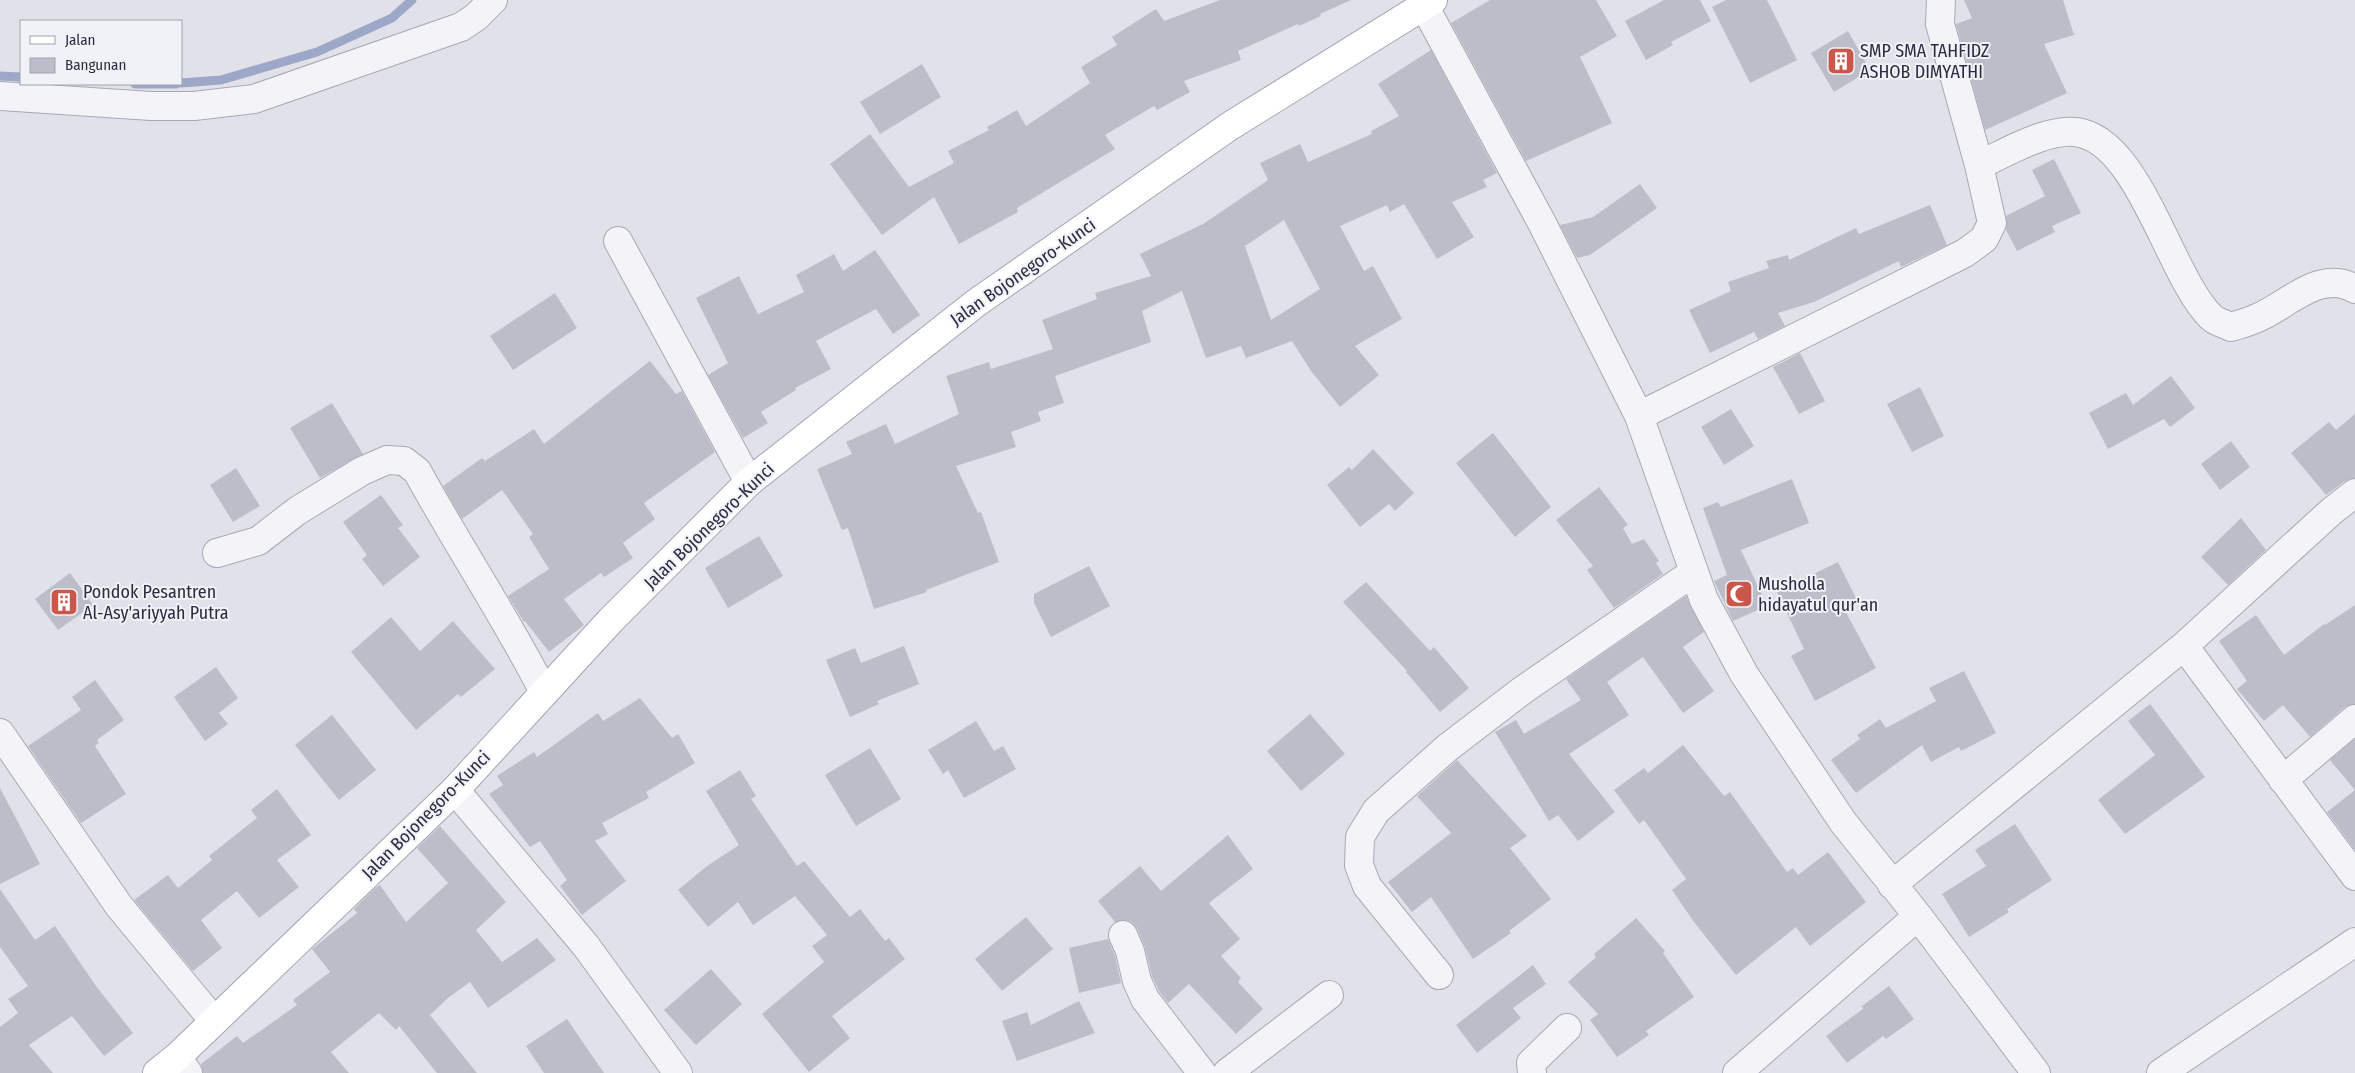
<svg xmlns="http://www.w3.org/2000/svg" width="2355" height="1073" font-family="'Fira Sans Condensed',sans-serif">
	<style>
		.lines { fill: none; stroke-linecap: round; stroke-linejoin: round }
		.stream { stroke: #9da8c8; stroke-width: 9 }
		.building { fill: #bcbdc9; fill-rule: evenodd }
		.minor-casing { stroke: #a6a8b3; stroke-width: 30 }
		.major-casing { stroke: #a1a4b5; stroke-width: 30 }
		.minor { stroke: #f4f4f8; stroke-width: 28 }
		.major { stroke: #fff; stroke-width: 28 }
		.labels { text-anchor: middle; stroke-width: 4; stroke-linejoin: round; paint-order: stroke }
		.poi-label { font-size: 18px; fill: #2a2d41; stroke: #f1f2f7; text-anchor: start }
		.street-label { font-size: 18px; fill: #2a2d41; stroke: #f1f2f7 }
	</style>
	<rect width="100%" height="100%" fill="#e1e2e9"/>
	<g class="lines">
		<path class="stream" d="M 0,76 L 21,77
			M 181,83 L 221,80 L 317,52 L 392,18 L 412,0
			M 135,84 L 176,84"/>
	</g>
	<path class="building" d="M 1220,0 L 1351,0 L 1320,14 L 1321,16 L 1299,26 L 1298,24 L 1238,51 L 1241,60 L 1184,81 L 1190,92 L 1157,110 L 1154,106 L 1105,135 L 1115,149 L 1017,208 L 1018,212 L 959,244 L 934,197 L 882,235 L 830,164 L 870,134 L 909,187 L 954,163 L 948,151 L 989,130 L 987,127 L 1017,110 L 1026,126 L 1090,83 L 1081,67 L 1117,45 L 1112,37 L 1156,9 L 1164,21 Z
		M 1490,0 L 1596,0 L 1617,36 L 1580,57 L 1612,123 L 1526,161 L 1451,23 Z
		M 1664,0 L 1700,0 L 1711,21 L 1671,42 L 1673,45 L 1646,60 L 1625,21 Z
		M 1726,0 L 1767,0 L 1797,60 L 1750,83 L 1712,7 Z
		M 1964,0 L 2063,0 L 2074,35 L 2044,44 L 2067,93 L 1985,130 L 1956,24 L 1972,18 Z
		M 1848,31 L 1870,70 L 1834,92 L 1811,53 Z
		M 1431,50 L 1497,173 L 1483,180 L 1487,187 L 1452,202 L 1474,237 L 1437,259 L 1404,204 L 1390,212 L 1387,205 L 1340,226 L 1364,271 L 1373,266 L 1402,319 L 1355,346 L 1379,375 L 1340,407 L 1311,371 L 1292,341 L 1246,358 L 1241,346 L 1206,358 L 1182,291 L 1142,311 L 1151,342 L 1055,376 L 1064,403 L 1038,412 L 1041,421 L 1011,432 L 1016,447 L 956,466 L 978,513 L 981,512 L 999,562 L 926,590 L 927,592 L 874,609 L 848,528 L 842,530 L 817,469 L 852,454 L 846,442 L 886,424 L 895,444 L 959,414 L 946,376 L 989,362 L 991,369 L 1053,349 L 1042,320 L 1097,299 L 1095,293 L 1151,276 L 1140,254 L 1203,224 L 1268,180 L 1260,163 L 1300,144 L 1308,162 L 1372,134 L 1371,131 L 1399,116 L 1378,84 ZM 1284,220 L 1320,289 L 1271,320 L 1245,246 Z
		M 922,64 L 941,97 L 880,134 L 860,102 Z
		M 2054,159 L 2081,213 L 2052,226 L 2055,232 L 2017,251 L 2006,230 L 2006,216 L 2045,196 L 2032,170 Z
		M 1640,184 L 1657,208 L 1590,255 L 1577,258 L 1560,225 L 1593,217 Z
		M 1930,205 L 1947,245 L 1901,267 L 1899,261 L 1814,302 L 1778,313 L 1785,326 L 1758,339 L 1754,332 L 1710,353 L 1689,310 L 1731,291 L 1728,282 L 1769,268 L 1766,261 L 1788,255 L 1789,260 L 1856,228 L 1859,234 Z
		M 875,250 L 920,315 L 893,334 L 876,309 L 816,341 L 831,369 L 795,388 L 796,390 L 761,412 L 768,423 L 743,438 L 708,375 L 728,363 L 696,298 L 739,276 L 758,314 L 804,292 L 796,275 L 834,254 L 843,271 Z
		M 555,293 L 577,328 L 513,370 L 490,336 Z
		M 1800,353 L 1825,401 L 1799,414 L 1773,367 Z
		M 650,361 L 676,394 L 682,391 L 715,452 L 644,503 L 655,519 L 623,543 L 633,558 L 604,577 L 601,573 L 564,599 L 584,625 L 549,652 L 525,621 L 524,622 L 508,596 L 549,569 L 529,537 L 533,534 L 502,490 L 462,519 L 443,486 L 482,458 L 485,461 L 534,429 L 544,444 Z
		M 2171,376 L 2195,408 L 2170,427 L 2164,419 L 2108,449 L 2089,413 L 2126,393 L 2133,405 Z
		M 1920,387 L 1944,436 L 1912,452 L 1887,404 Z
		M 332,403 L 363,454 L 320,478 L 290,428 Z
		M 1731,409 L 1754,446 L 1724,465 L 1701,427 Z
		M 2355,414 L 2355,478 L 2345,481 L 2326,495 L 2291,453 L 2329,422 L 2336,430 Z
		M 1493,433 L 1551,507 L 1515,537 L 1456,463 Z
		M 2231,441 L 2250,467 L 2220,490 L 2201,464 Z
		M 1373,449 L 1414,493 L 1395,511 L 1389,504 L 1360,527 L 1327,485 L 1349,467 L 1352,470 Z
		M 236,468 L 260,506 L 233,522 L 210,485 Z
		M 1792,479 L 1809,523 L 1741,550 L 1767,606 L 1733,621 L 1714,581 L 1727,575 L 1703,508 L 1718,502 L 1721,507 Z
		M 1599,487 L 1628,525 L 1623,528 L 1632,544 L 1644,539 L 1659,561 L 1656,563 L 1663,574 L 1614,608 L 1587,570 L 1593,566 L 1556,520 Z
		M 381,495 L 403,525 L 398,528 L 420,557 L 383,586 L 362,559 L 367,555 L 343,522 Z
		M 2241,518 L 2266,550 L 2228,585 L 2201,557 Z
		M 759,536 L 783,576 L 728,608 L 705,568 Z
		M 1838,562 L 1856,598 L 1842,605 L 1876,668 L 1815,701 L 1791,656 L 1804,649 L 1777,592 Z
		M 1089,566 L 1110,606 L 1051,637 L 1034,603 L 1034,594 Z
		M 70,573 L 93,605 L 58,630 L 35,599 Z
		M 1366,582 L 1430,651 L 1434,647 L 1469,688 L 1440,712 L 1406,672 L 1407,671 L 1343,602 Z
		M 1686,596 L 1704,632 L 1683,647 L 1714,691 L 1683,713 L 1643,657 L 1607,682 L 1629,715 L 1569,754 L 1615,812 L 1578,841 L 1558,815 L 1549,821 L 1495,732 L 1516,720 L 1524,734 L 1581,700 L 1566,679 Z
		M 2355,605 L 2355,704 L 2345,707 L 2310,737 L 2283,705 L 2264,721 L 2237,689 L 2247,681 L 2219,641 L 2256,615 L 2284,655 L 2324,624 L 2325,625 Z
		M 391,617 L 420,651 L 453,621 L 495,669 L 461,697 L 458,694 L 416,730 L 351,652 Z
		M 904,646 L 919,684 L 877,701 L 879,704 L 850,717 L 826,660 L 855,648 L 861,663 Z
		M 216,667 L 238,698 L 219,713 L 228,724 L 205,741 L 174,697 Z
		M 1964,671 L 1996,733 L 1961,751 L 1959,747 L 1931,762 L 1922,745 L 1856,793 L 1831,760 L 1860,739 L 1857,735 L 1880,719 L 1886,728 L 1936,701 L 1929,688 Z
		M 95,680 L 124,720 L 97,740 L 99,743 L 95,746 L 126,794 L 81,823 L 28,746 L 81,710 L 72,697 Z
		M 640,698 L 672,738 L 678,734 L 695,763 L 646,792 L 649,798 L 602,823 L 608,834 L 595,841 L 626,881 L 582,915 L 560,886 L 567,880 L 540,841 L 530,847 L 489,794 L 503,785 L 497,776 L 534,752 L 537,757 L 598,713 L 603,721 Z
		M 2150,704 L 2205,777 L 2125,834 L 2098,800 L 2155,755 L 2128,721 Z
		M 1310,714 L 1345,754 L 1301,791 L 1267,751 Z
		M 332,715 L 376,770 L 339,800 L 295,745 Z
		M 976,721 L 994,751 L 1003,746 L 1016,769 L 964,798 L 948,770 L 943,774 L 928,750 Z
		M 2355,739 L 2355,790 L 2330,760 Z
		M 1683,745 L 1724,796 L 1730,792 L 1787,872 L 1793,868 L 1798,875 L 1828,852 L 1866,902 L 1810,946 L 1796,927 L 1736,975 L 1694,922 L 1672,890 L 1686,879 L 1644,820 L 1639,824 L 1614,790 L 1644,768 L 1648,773 Z
		M 870,748 L 901,799 L 856,826 L 825,775 Z
		M 1457,760 L 1527,836 L 1510,848 L 1551,899 L 1509,931 L 1511,933 L 1473,959 L 1431,897 L 1412,912 L 1388,882 L 1451,833 L 1417,796 Z
		M 740,770 L 756,796 L 751,799 L 797,866 L 804,861 L 850,917 L 860,909 L 885,941 L 889,938 L 905,959 L 832,1016 L 850,1038 L 809,1072 L 762,1014 L 824,962 L 812,946 L 827,935 L 795,896 L 753,925 L 738,902 L 708,927 L 678,890 L 707,866 L 739,845 L 706,791 Z
		M 0,788 L 40,864 L 0,884 Z
		M 277,789 L 311,835 L 277,860 L 299,887 L 259,918 L 237,891 L 201,920 L 222,948 L 193,971 L 134,900 L 168,875 L 178,888 L 212,860 L 209,856 L 257,818 L 251,810 Z
		M 2355,790 L 2355,850 L 2327,812 Z
		M 2015,824 L 2052,880 L 2007,909 L 2009,912 L 1969,937 L 1942,894 L 1986,866 L 1975,850 Z
		M 440,826 L 506,902 L 476,930 L 502,962 L 537,938 L 556,960 L 488,1008 L 470,982 L 448,998 L 430,1015 L 477,1073 L 437,1073 L 399,1026 L 396,1030 L 379,1013 L 331,1052 L 349,1073 L 203,1073 L 201,1064 L 237,1036 L 243,1043 L 297,1005 L 293,1000 L 330,972 L 312,949 L 357,913 L 354,909 L 374,889 L 380,885 L 406,922 L 448,883 L 417,848 Z
		M 1228,835 L 1253,869 L 1209,903 L 1240,939 L 1221,956 L 1241,978 L 1238,982 L 1263,1009 L 1236,1034 L 1189,984 L 1168,1003 L 1159,991 L 1152,976 L 1145,947 L 1137,928 L 1132,922 L 1125,920 L 1115,922 L 1098,901 L 1140,866 L 1161,891 Z
		M 0,889 L 35,940 L 55,926 L 96,986 L 133,1033 L 104,1056 L 72,1016 L 29,1045 L 53,1073 L 0,1073 L 0,1027 L 18,1013 L 8,999 L 28,986 L 0,947 Z
		M 1026,917 L 1053,949 L 1002,991 L 975,959 Z
		M 1636,918 L 1665,951 L 1663,953 L 1694,997 L 1646,1031 L 1649,1035 L 1617,1057 L 1590,1020 L 1598,1014 L 1568,982 L 1596,957 L 1594,954 Z
		M 1108,939 L 1115,956 L 1121,983 L 1079,993 L 1069,948 Z
		M 1533,965 L 1546,984 L 1513,1008 L 1521,1018 L 1477,1053 L 1456,1025 Z
		M 711,969 L 742,1004 L 696,1045 L 664,1010 Z
		M 1889,986 L 1914,1019 L 1886,1039 L 1883,1036 L 1847,1063 L 1826,1036 L 1863,1009 L 1862,1006 Z
		M 1079,1001 L 1095,1033 L 1017,1061 L 1002,1021 L 1027,1012 L 1031,1025 Z
		M 567,1019 L 604,1073 L 544,1073 L 526,1046 Z"/>
	<g class="lines">
		<defs>
			<path id="minor" d="M 1421,0 L 1542,223 L 1639,416 L 1704,600 L 1744,674 L 1843,822 L 1918,916 L 2036,1073
				M 0,96 L 151,106 L 194,106 L 254,99 L 461,27 L 476,17 L 493,0
				M 1979,165 C 2006,153 2045,129 2075,132 C 2139,138 2169,276 2211,317 C 2216,322 2225,324 2231,327 C 2240,324 2249,322 2257,318 C 2287,306 2320,268 2355,289
				M 618,241 L 749,482
				M 1639,416 L 1965,253 L 1984,239 L 1992,223 L 1979,165 L 1940,24 L 1941,0
				M 217,553 L 258,541 L 297,511 L 362,471 L 387,460 L 404,461 L 417,471 C 458,546 505,616 544,692
				M 2184,646 L 2355,876
				M 0,733 L 119,906 L 214,1021
				M 2283,780 L 2355,719
				M 455,790 L 586,946 L 678,1073
				M 1892,885 L 2184,646 L 2333,510 L 2355,493
				M 1123,935 L 1130,951 L 1137,981 L 1145,999 L 1202,1073
				M 1439,975 L 1367,886 L 1359,865 L 1360,837 L 1376,811 L 1447,748 L 1523,690 L 1694,572
				M 177,1057 L 188,1073
				M 1227,1073 L 1329,995
				M 1532,1073 L 1531,1063 L 1567,1028
				M 1737,1073 L 1918,916
				M 2161,1073 L 2355,942"/>
			<path id="major" d="M 157,1073 L 177,1057 L 455,790 L 611,620 L 749,482 L 976,303 L 1230,126 L 1433,0"/>
		</defs>
		<use href="#minor" class="minor-casing"/>
		<use href="#major" class="major-casing"/>
		<use href="#minor" class="minor"/>
		<use href="#major" class="major"/>
	</g>
	<defs>
		<symbol id="building-square" viewBox="-11 -11 22 22"><rect x="-9" y="-9" width="18" height="18" rx="4" fill="#ca574b" stroke="#f1f2f7"/><path d="M-4-6H4V6H1V3H-1V6H-4ZM-2.5-4.3h1.7v1.8h-1.7ZM.8-4.3h1.7v1.8H.8ZM-2.5-1h1.7V.8h-1.7ZM.8-1h1.7V.8H.8Z" fill="#fff"/></symbol>
		<symbol id="mosque-square" viewBox="-11 -11 22 22"><rect x="-9" y="-9" width="18" height="18" rx="4" fill="#ca574b" stroke="#f1f2f7"/><path d="M3.5-4.9A6 6 0 1 0 3.5 4.9A5 5 0 1 1 3.5-4.9Z" fill="#fff"/></symbol>
	</defs>
	<g fill-rule="evenodd">
		<use href="#building-square" x="1825" y="45" width="32" height="32"/>
		<use href="#mosque-square" x="1723" y="578" width="32" height="32"/>
		<use href="#building-square" x="48" y="586" width="32" height="32"/>
	</g>
	<g class="labels">
		<g class="poi-label">
			<text x="1860" y="57">SMP SMA TAHFIDZ<tspan x="1860" dy="21">ASHOB DIMYATHI</tspan></text>
			<text x="1758" y="590">Musholla<tspan x="1758" dy="21">hidayatul qur'an</tspan></text>
			<text x="83" y="598">Pondok Pesantren<tspan x="83" dy="21">Al-Asy'ariyyah Putra</tspan></text>
		</g>
		<g class="street-label">
			<text transform="translate(1023 272) rotate(-35)" y="6">Jalan Bojonegoro-Kunci</text>
			<text transform="translate(709 526) rotate(-44)" y="6">Jalan Bojonegoro-Kunci</text>
			<text transform="translate(426 815) rotate(-45)" y="6">Jalan Bojonegoro-Kunci</text>
		</g>
	</g>
	<rect x="20" y="20" width="162" height="65" fill="#f1f2f7" stroke="#a1a3ae"/>
	<rect x="30" y="36" width="25" height="8" fill="#ffffff" stroke="#a1a3ae"/>
	<text x="65" y="45" font-size="15" fill="#2a2d41">Jalan</text>
	<rect x="30" y="58" width="25" height="15" fill="#bcbdc9" stroke="#a1a3ae"/>
	<text x="65" y="70" font-size="15" fill="#2a2d41">Bangunan</text>
</svg>
